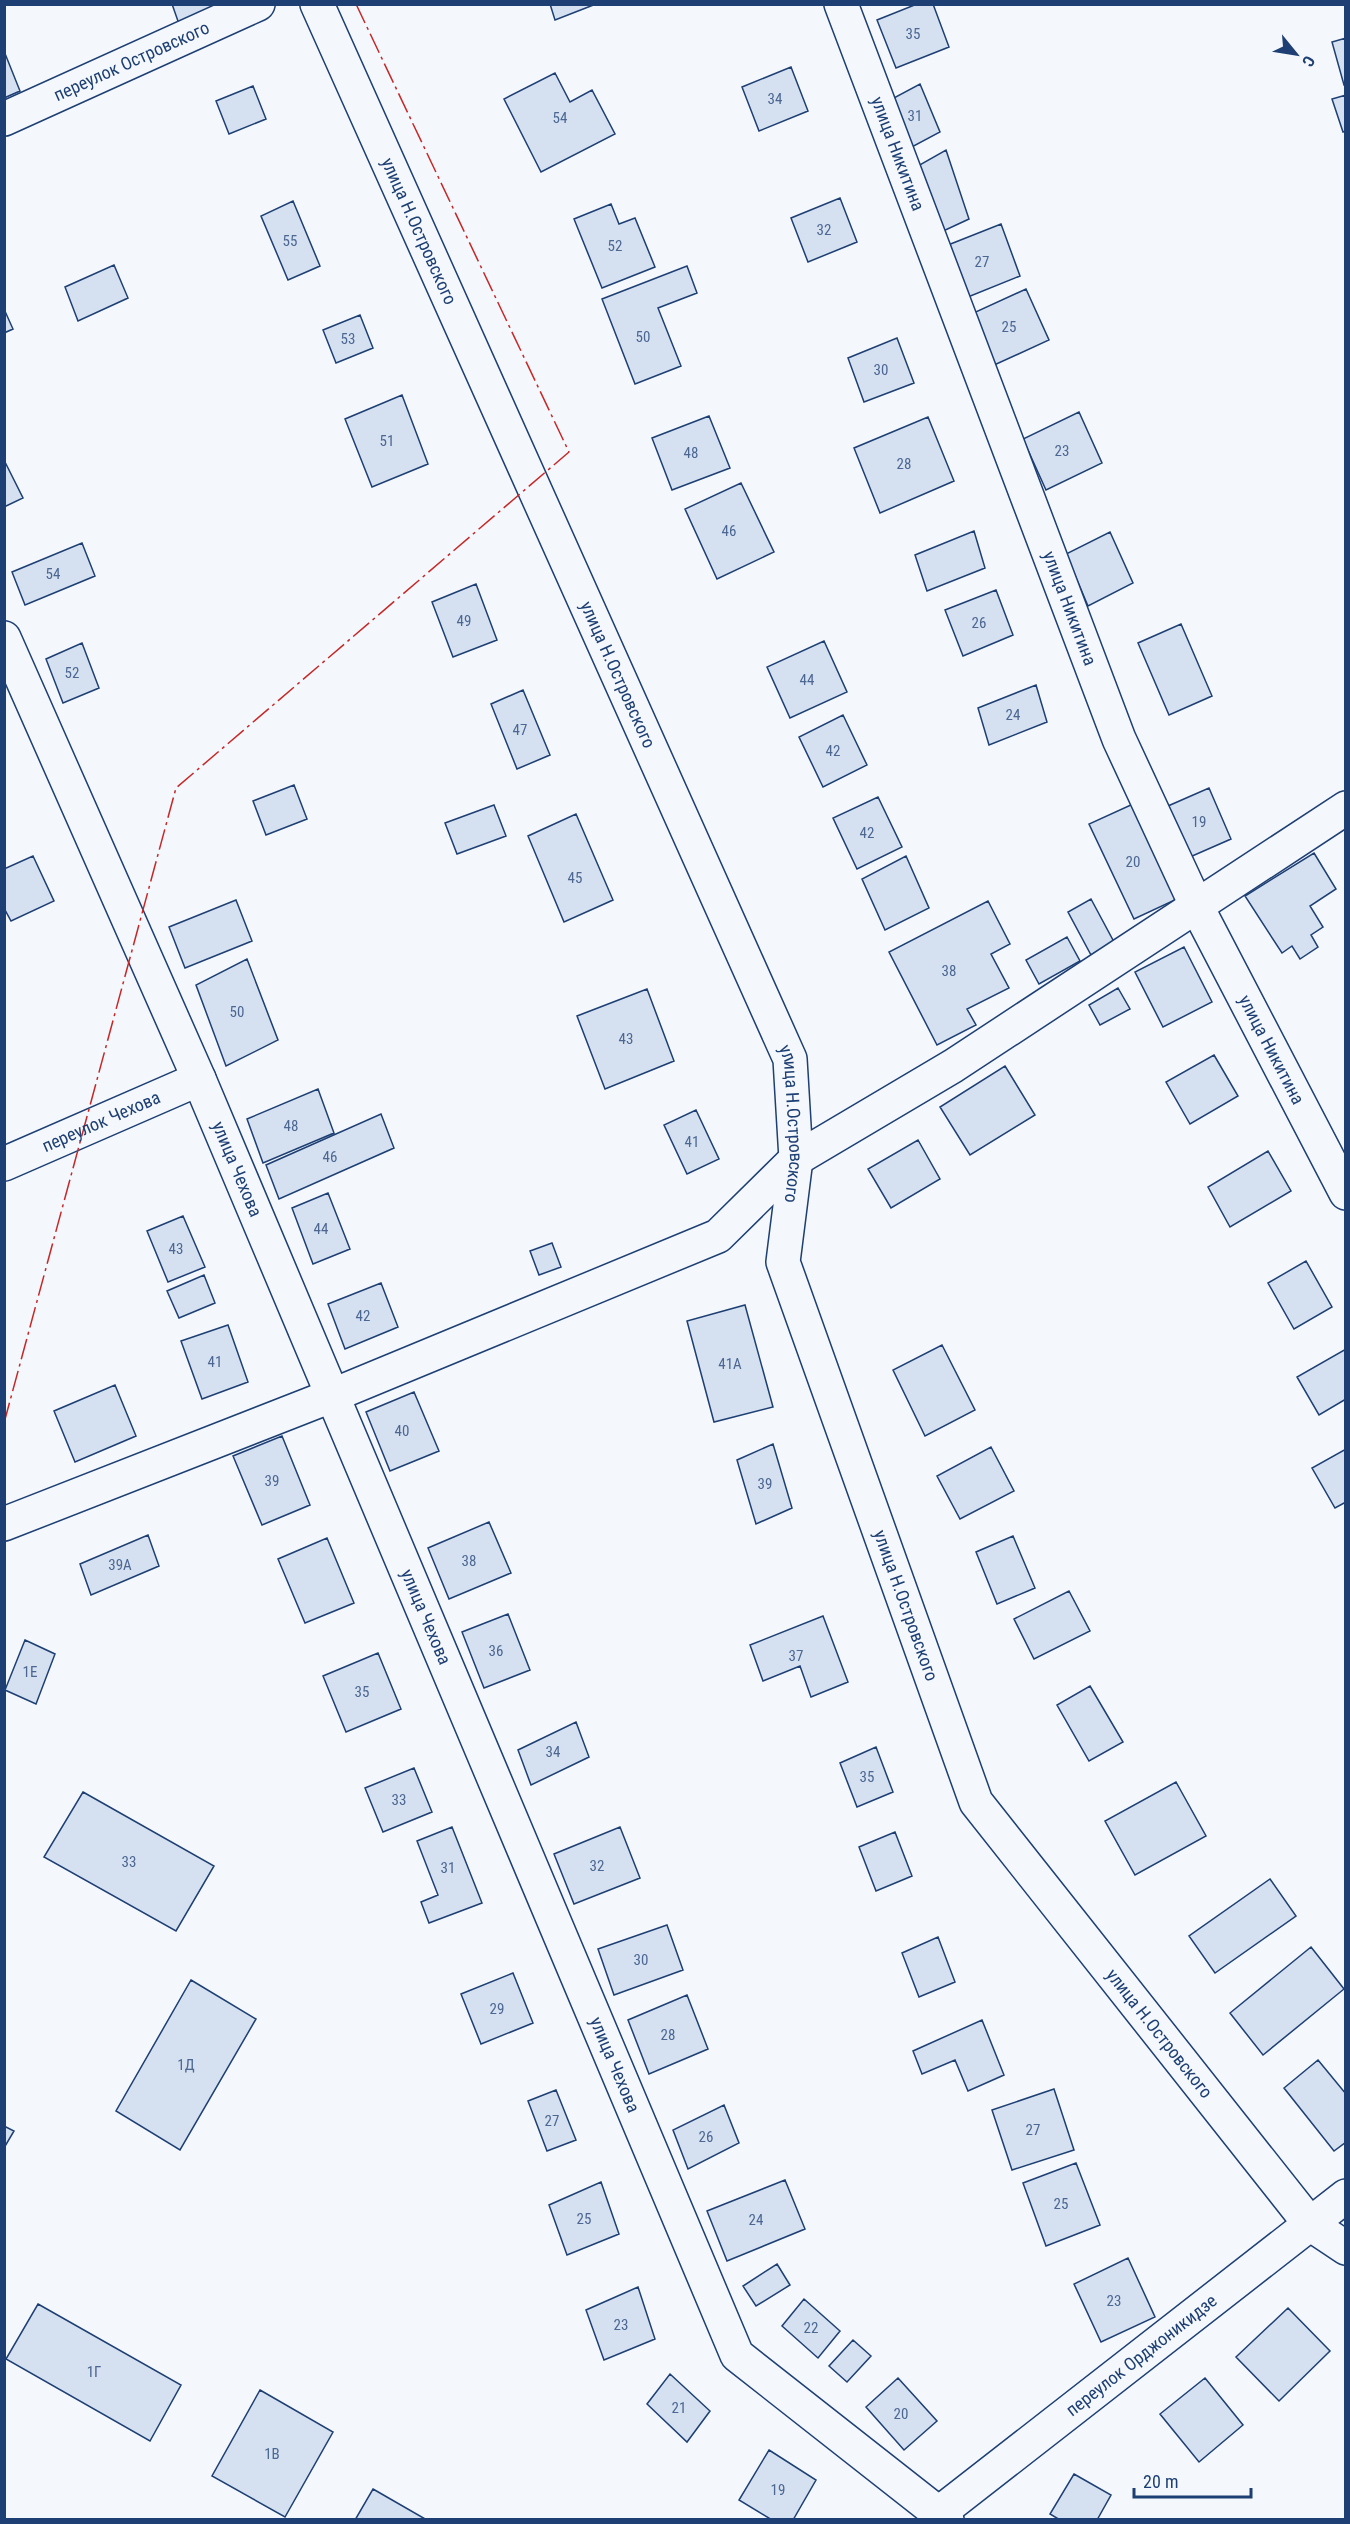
<svg xmlns="http://www.w3.org/2000/svg" width="1350" height="2524" font-family="'Roboto Condensed',sans-serif">
	<style>
		.building { fill: #d5e0f0; stroke: #1d3f73; stroke-width: 1.5 }
		.lines { fill: none; stroke-linecap: round; stroke-linejoin: round }
		.minor-casing { stroke: #1d3f73; stroke-width: 36 }
		.minor { stroke: #f4f7fb; stroke-width: 33 }
		.power { stroke: #c62828; stroke-width: 1.5; stroke-dasharray: 21 4.5 3 4.5; stroke-linecap: butt }
		.labels { text-anchor: middle; stroke-width: 4.5; stroke-linejoin: round; paint-order: stroke }
		.number-label { font-size: 15px; fill: #4b6792 }
		.street-label { font-size: 18px; fill: #1d3f73; stroke: #f4f7fb }
	</style>
	<rect width="100%" height="100%" fill="#f4f7fb"/>
	<path class="building" d="M 172,4 L 214,4 L 216,9 L 179,24 Z
		M 550,4 L 596,4 L 555,20 Z
		M 917,4 L 933,4 L 949,47 L 896,68 L 877,20 Z
		M 1346,38 L 1346,84 L 1344,85 L 1332,42 Z
		M 4,51 L 20,91 L 4,98 Z
		M 791,67 L 808,111 L 759,131 L 742,87 Z
		M 555,73 L 570,102 L 592,90 L 615,134 L 541,172 L 504,99 Z
		M 920,84 L 940,132 L 910,148 L 890,100 Z
		M 253,86 L 266,119 L 229,134 L 216,101 Z
		M 1346,95 L 1346,131 L 1343,132 L 1332,99 Z
		M 946,150 L 969,219 L 939,233 L 916,167 Z
		M 840,198 L 857,242 L 808,262 L 791,218 Z
		M 293,201 L 320,266 L 288,280 L 261,216 Z
		M 611,204 L 619,224 L 635,218 L 655,267 L 602,288 L 574,219 Z
		M 1001,224 L 1020,276 L 963,299 L 943,247 Z
		M 114,265 L 128,298 L 78,321 L 65,287 Z
		M 687,266 L 697,293 L 658,308 L 681,366 L 635,384 L 602,299 Z
		M 1026,289 L 1049,340 L 992,366 L 969,315 Z
		M 4,309 L 13,329 L 4,333 Z
		M 360,315 L 373,348 L 336,363 L 323,330 Z
		M 897,338 L 914,383 L 864,402 L 848,358 Z
		M 402,395 L 428,464 L 372,487 L 345,419 Z
		M 1079,412 L 1102,463 L 1046,490 L 1023,439 Z
		M 709,416 L 730,468 L 672,490 L 652,438 Z
		M 928,417 L 954,481 L 880,513 L 854,448 Z
		M 4,460 L 23,498 L 4,507 Z
		M 741,483 L 774,552 L 717,579 L 685,509 Z
		M 974,531 L 985,568 L 927,591 L 915,555 Z
		M 1110,532 L 1133,583 L 1088,606 L 1066,554 Z
		M 82,543 L 95,576 L 25,605 L 12,572 Z
		M 476,584 L 497,640 L 453,657 L 432,602 Z
		M 996,590 L 1013,635 L 963,656 L 945,610 Z
		M 1181,624 L 1212,696 L 1169,715 L 1138,643 Z
		M 824,641 L 847,692 L 790,718 L 767,667 Z
		M 82,643 L 99,688 L 63,703 L 46,659 Z
		M 1036,685 L 1047,722 L 989,745 L 978,708 Z
		M 523,690 L 550,755 L 517,769 L 491,704 Z
		M 843,715 L 867,765 L 823,787 L 799,737 Z
		M 294,785 L 307,819 L 266,835 L 253,801 Z
		M 1209,788 L 1231,839 L 1190,857 L 1168,806 Z
		M 878,797 L 902,847 L 857,869 L 833,818 Z
		M 1133,804 L 1177,899 L 1134,919 L 1089,824 Z
		M 494,805 L 506,836 L 457,854 L 445,823 Z
		M 576,814 L 613,900 L 564,922 L 528,836 Z
		M 1314,853 L 1336,889 L 1310,906 L 1323,927 L 1311,935 L 1318,947 L 1300,959 L 1292,946 L 1282,953 L 1245,896 Z
		M 33,856 L 54,901 L 11,921 L 4,908 L 4,869 Z
		M 906,856 L 929,908 L 885,930 L 862,879 Z
		M 1091,899 L 1114,942 L 1091,955 L 1068,912 Z
		M 236,900 L 252,941 L 185,968 L 169,927 Z
		M 988,901 L 1010,944 L 991,954 L 1009,988 L 967,1009 L 976,1025 L 937,1045 L 889,952 Z
		M 1067,937 L 1080,961 L 1039,984 L 1026,960 Z
		M 1184,947 L 1212,1002 L 1163,1027 L 1135,972 Z
		M 247,959 L 278,1040 L 226,1066 L 196,985 Z
		M 1118,988 L 1130,1009 L 1100,1025 L 1089,1005 Z
		M 647,989 L 674,1061 L 605,1089 L 577,1016 Z
		M 1214,1055 L 1238,1096 L 1190,1124 L 1166,1082 Z
		M 1005,1066 L 1035,1115 L 970,1155 L 940,1107 Z
		M 318,1089 L 334,1133 L 263,1163 L 247,1119 Z
		M 696,1110 L 719,1159 L 687,1174 L 664,1125 Z
		M 381,1114 L 394,1148 L 279,1199 L 266,1165 Z
		M 918,1140 L 940,1179 L 891,1208 L 868,1169 Z
		M 1268,1151 L 1291,1191 L 1230,1227 L 1208,1187 Z
		M 328,1193 L 350,1249 L 313,1264 L 292,1208 Z
		M 183,1216 L 205,1267 L 168,1282 L 147,1231 Z
		M 552,1243 L 561,1267 L 539,1275 L 530,1251 Z
		M 1306,1261 L 1332,1307 L 1294,1329 L 1268,1283 Z
		M 204,1275 L 215,1303 L 179,1318 L 167,1291 Z
		M 381,1283 L 398,1327 L 345,1349 L 328,1304 Z
		M 745,1305 L 773,1407 L 714,1422 L 687,1321 Z
		M 228,1325 L 248,1382 L 202,1399 L 181,1341 Z
		M 942,1345 L 975,1410 L 925,1436 L 893,1370 Z
		M 1346,1349 L 1346,1399 L 1319,1415 L 1297,1377 Z
		M 115,1385 L 136,1436 L 75,1462 L 54,1411 Z
		M 414,1392 L 439,1451 L 390,1471 L 366,1412 Z
		M 282,1436 L 310,1505 L 262,1525 L 233,1456 Z
		M 773,1444 L 792,1508 L 756,1524 L 737,1460 Z
		M 991,1447 L 1014,1491 L 960,1519 L 937,1476 Z
		M 1346,1449 L 1346,1502 L 1335,1508 L 1312,1468 Z
		M 489,1522 L 511,1573 L 449,1599 L 428,1548 Z
		M 148,1535 L 159,1566 L 91,1595 L 80,1564 Z
		M 1013,1536 L 1035,1588 L 997,1604 L 976,1552 Z
		M 327,1538 L 354,1603 L 305,1623 L 278,1559 Z
		M 1069,1591 L 1090,1631 L 1034,1659 L 1014,1619 Z
		M 508,1614 L 530,1670 L 484,1688 L 462,1632 Z
		M 823,1616 L 848,1682 L 811,1697 L 800,1666 L 763,1681 L 750,1645 Z
		M 25,1640 L 55,1654 L 36,1704 L 5,1690 Z
		M 378,1653 L 401,1709 L 346,1732 L 323,1676 Z
		M 1090,1686 L 1123,1742 L 1089,1761 L 1057,1705 Z
		M 576,1722 L 589,1757 L 531,1785 L 518,1750 Z
		M 876,1747 L 893,1792 L 857,1807 L 840,1763 Z
		M 414,1768 L 432,1812 L 383,1832 L 365,1788 Z
		M 1176,1782 L 1206,1836 L 1135,1875 L 1105,1821 Z
		M 83,1792 L 214,1866 L 176,1931 L 44,1857 Z
		M 452,1827 L 482,1903 L 429,1923 L 421,1902 L 438,1895 L 417,1841 Z
		M 620,1827 L 640,1878 L 574,1904 L 554,1854 Z
		M 895,1832 L 912,1876 L 876,1891 L 859,1847 Z
		M 1270,1879 L 1296,1916 L 1215,1973 L 1189,1936 Z
		M 667,1925 L 683,1970 L 614,1995 L 598,1949 Z
		M 938,1937 L 955,1982 L 919,1997 L 902,1953 Z
		M 1311,1947 L 1344,1989 L 1263,2055 L 1230,2013 Z
		M 513,1973 L 533,2023 L 481,2044 L 461,1994 Z
		M 191,1980 L 256,2019 L 180,2150 L 116,2111 Z
		M 687,1995 L 708,2049 L 649,2074 L 628,2020 Z
		M 982,2020 L 1004,2075 L 968,2091 L 955,2060 L 922,2074 L 913,2051 Z
		M 1318,2060 L 1346,2094 L 1346,2142 L 1334,2151 L 1284,2088 Z
		M 1054,2089 L 1074,2150 L 1012,2170 L 992,2110 Z
		M 556,2090 L 576,2140 L 547,2151 L 528,2101 Z
		M 724,2105 L 739,2143 L 688,2169 L 673,2130 Z
		M 4,2126 L 14,2131 L 4,2148 Z
		M 1076,2163 L 1100,2225 L 1046,2246 L 1023,2183 Z
		M 785,2180 L 805,2229 L 727,2261 L 707,2211 Z
		M 601,2182 L 619,2234 L 567,2255 L 549,2205 Z
		M 1128,2258 L 1155,2317 L 1101,2342 L 1074,2284 Z
		M 777,2264 L 790,2285 L 756,2306 L 743,2286 Z
		M 638,2287 L 655,2339 L 604,2360 L 586,2310 Z
		M 804,2299 L 840,2331 L 818,2358 L 782,2326 Z
		M 38,2304 L 181,2385 L 150,2441 L 6,2359 Z
		M 1288,2308 L 1330,2351 L 1279,2401 L 1236,2357 Z
		M 853,2340 L 871,2356 L 847,2382 L 829,2366 Z
		M 670,2374 L 710,2411 L 687,2442 L 647,2404 Z
		M 898,2378 L 937,2421 L 904,2450 L 866,2407 Z
		M 1205,2378 L 1243,2425 L 1199,2462 L 1160,2414 Z
		M 260,2390 L 333,2432 L 285,2517 L 212,2476 Z
		M 769,2450 L 816,2480 L 793,2520 L 772,2520 L 739,2500 Z
		M 1074,2474 L 1111,2495 L 1097,2520 L 1060,2520 L 1050,2514 Z
		M 373,2489 L 427,2520 L 355,2520 Z"/>
	<g class="lines">
		<defs>
			<g id="minor">
				<path id="s1" d="M 317,4 L 790,1059 L 796,1159 L 783,1262 L 976,1802 L 1310,2224 L 1346,2248"/>
				<path id="s2" d="M 841,4 L 1119,739 L 1197,907 L 1346,1193"/>
				<path id="s3" d="M 4,119 L 258,4"/>
				<path id="s4" d="M 4,638 L 199,1079 L 737,2355 L 947,2520"/>
				<path id="s5" d="M 4,1164 L 199,1079"/>
				<path d="M 4,1524 L 331,1396 L 718,1236 L 796,1159 L 953,1066 L 1346,808"/>
				<path id="s6" d="M 938,2514 L 1346,2196"/>
			</g>
		</defs>
		<use href="#minor" class="minor-casing"/>
		<use href="#minor" class="minor"/>
		<path class="power" d="M 4,1423 L 176,788 L 569,452 L 356,4"/>
	</g>
	<g class="labels">
		<g class="number-label">
			<text x="913" y="39">35</text>
			<text x="775" y="104">34</text>
			<text x="915" y="121">31</text>
			<text x="560" y="123">54</text>
			<text x="824" y="235">32</text>
			<text x="290" y="246">55</text>
			<text x="615" y="251">52</text>
			<text x="982" y="267">27</text>
			<text x="1009" y="332">25</text>
			<text x="643" y="342">50</text>
			<text x="348" y="344">53</text>
			<text x="881" y="375">30</text>
			<text x="387" y="446">51</text>
			<text x="1062" y="456">23</text>
			<text x="691" y="458">48</text>
			<text x="904" y="469">28</text>
			<text x="729" y="536">46</text>
			<text x="53" y="579">54</text>
			<text x="464" y="626">49</text>
			<text x="979" y="628">26</text>
			<text x="72" y="678">52</text>
			<text x="807" y="685">44</text>
			<text x="1013" y="720">24</text>
			<text x="520" y="735">47</text>
			<text x="833" y="756">42</text>
			<text x="1199" y="827">19</text>
			<text x="867" y="838">42</text>
			<text x="1133" y="867">20</text>
			<text x="575" y="883">45</text>
			<text x="949" y="976">38</text>
			<text x="237" y="1017">50</text>
			<text x="626" y="1044">43</text>
			<text x="291" y="1131">48</text>
			<text x="692" y="1147">41</text>
			<text x="330" y="1162">46</text>
			<text x="321" y="1234">44</text>
			<text x="176" y="1254">43</text>
			<text x="363" y="1321">42</text>
			<text x="215" y="1367">41</text>
			<text x="730" y="1369">41А</text>
			<text x="402" y="1436">40</text>
			<text x="272" y="1486">39</text>
			<text x="765" y="1489">39</text>
			<text x="469" y="1566">38</text>
			<text x="120" y="1570">39А</text>
			<text x="496" y="1656">36</text>
			<text x="796" y="1661">37</text>
			<text x="30" y="1677">1Е</text>
			<text x="362" y="1697">35</text>
			<text x="553" y="1757">34</text>
			<text x="867" y="1782">35</text>
			<text x="399" y="1805">33</text>
			<text x="129" y="1867">33</text>
			<text x="597" y="1871">32</text>
			<text x="448" y="1873">31</text>
			<text x="641" y="1965">30</text>
			<text x="497" y="2014">29</text>
			<text x="668" y="2040">28</text>
			<text x="186" y="2070">1Д</text>
			<text x="552" y="2126">27</text>
			<text x="1033" y="2135">27</text>
			<text x="706" y="2142">26</text>
			<text x="1061" y="2209">25</text>
			<text x="584" y="2224">25</text>
			<text x="756" y="2225">24</text>
			<text x="1114" y="2306">23</text>
			<text x="621" y="2330">23</text>
			<text x="811" y="2333">22</text>
			<text x="94" y="2377">1Г</text>
			<text x="679" y="2413">21</text>
			<text x="901" y="2419">20</text>
			<text x="272" y="2459">1В</text>
			<text x="778" y="2495">19</text>
		</g>
		<g class="street-label">
			<text dy="6" stroke="none"><textPath href="#s3" startOffset="140">переулок Островского</textPath></text>
			<text dy="6" stroke="none"><textPath href="#s2" startOffset="160">улица Никитина</textPath></text>
			<text dy="6" stroke="none"><textPath href="#s1" startOffset="249">улица Н.Островского</textPath></text>
			<text dy="6" stroke="none"><textPath href="#s2" startOffset="646">улица Никитина</textPath></text>
			<text dy="6" stroke="none"><textPath href="#s1" startOffset="735">улица Н.Островского</textPath></text>
			<text dy="6" stroke="none"><textPath href="#s2" startOffset="1132">улица Никитина</textPath></text>
			<text dy="6" stroke="none"><textPath href="#s5" startOffset="106">переулок Чехова</textPath></text>
			<text dy="6" stroke="none"><textPath href="#s1" startOffset="1221">улица Н.Островского</textPath></text>
			<text dy="6" stroke="none"><textPath href="#s4" startOffset="580">улица Чехова</textPath></text>
			<text dy="6" stroke="none"><textPath href="#s1" startOffset="1725">улица Н.Островского</textPath></text>
			<text dy="6" stroke="none"><textPath href="#s4" startOffset="1066">улица Чехова</textPath></text>
			<text dy="6" stroke="none"><textPath href="#s1" startOffset="2229">улица Н.Островского</textPath></text>
			<text dy="6" stroke="none"><textPath href="#s4" startOffset="1552">улица Чехова</textPath></text>
			<text dy="6" stroke="none"><textPath href="#s6" startOffset="258">переулок Орджоникидзе</textPath></text>
		</g>
	</g>
	<rect width="1350" height="2524" fill="none" stroke="#1d3f73" stroke-width="12"/>
	<g transform="translate(1296 54) rotate(120)" stroke="#f4f7fb" stroke-width="4.5" paint-order="stroke">
	<path d="M0-4.5L10 22L0 15L-10 22Z" fill="#1d3f73"/>
	<text y="-9" font-size="16" font-weight="bold" text-anchor="middle" fill="#1d3f73">С</text>
	</g>
	<path d="M1134 2488v9h117v-9" fill="none" stroke="#1d3f73" stroke-width="3"/>
	<text x="1143" y="2488" font-size="18" fill="#1d3f73" stroke="#f4f7fb" stroke-width="4.5" paint-order="stroke">20 m</text>
</svg>
